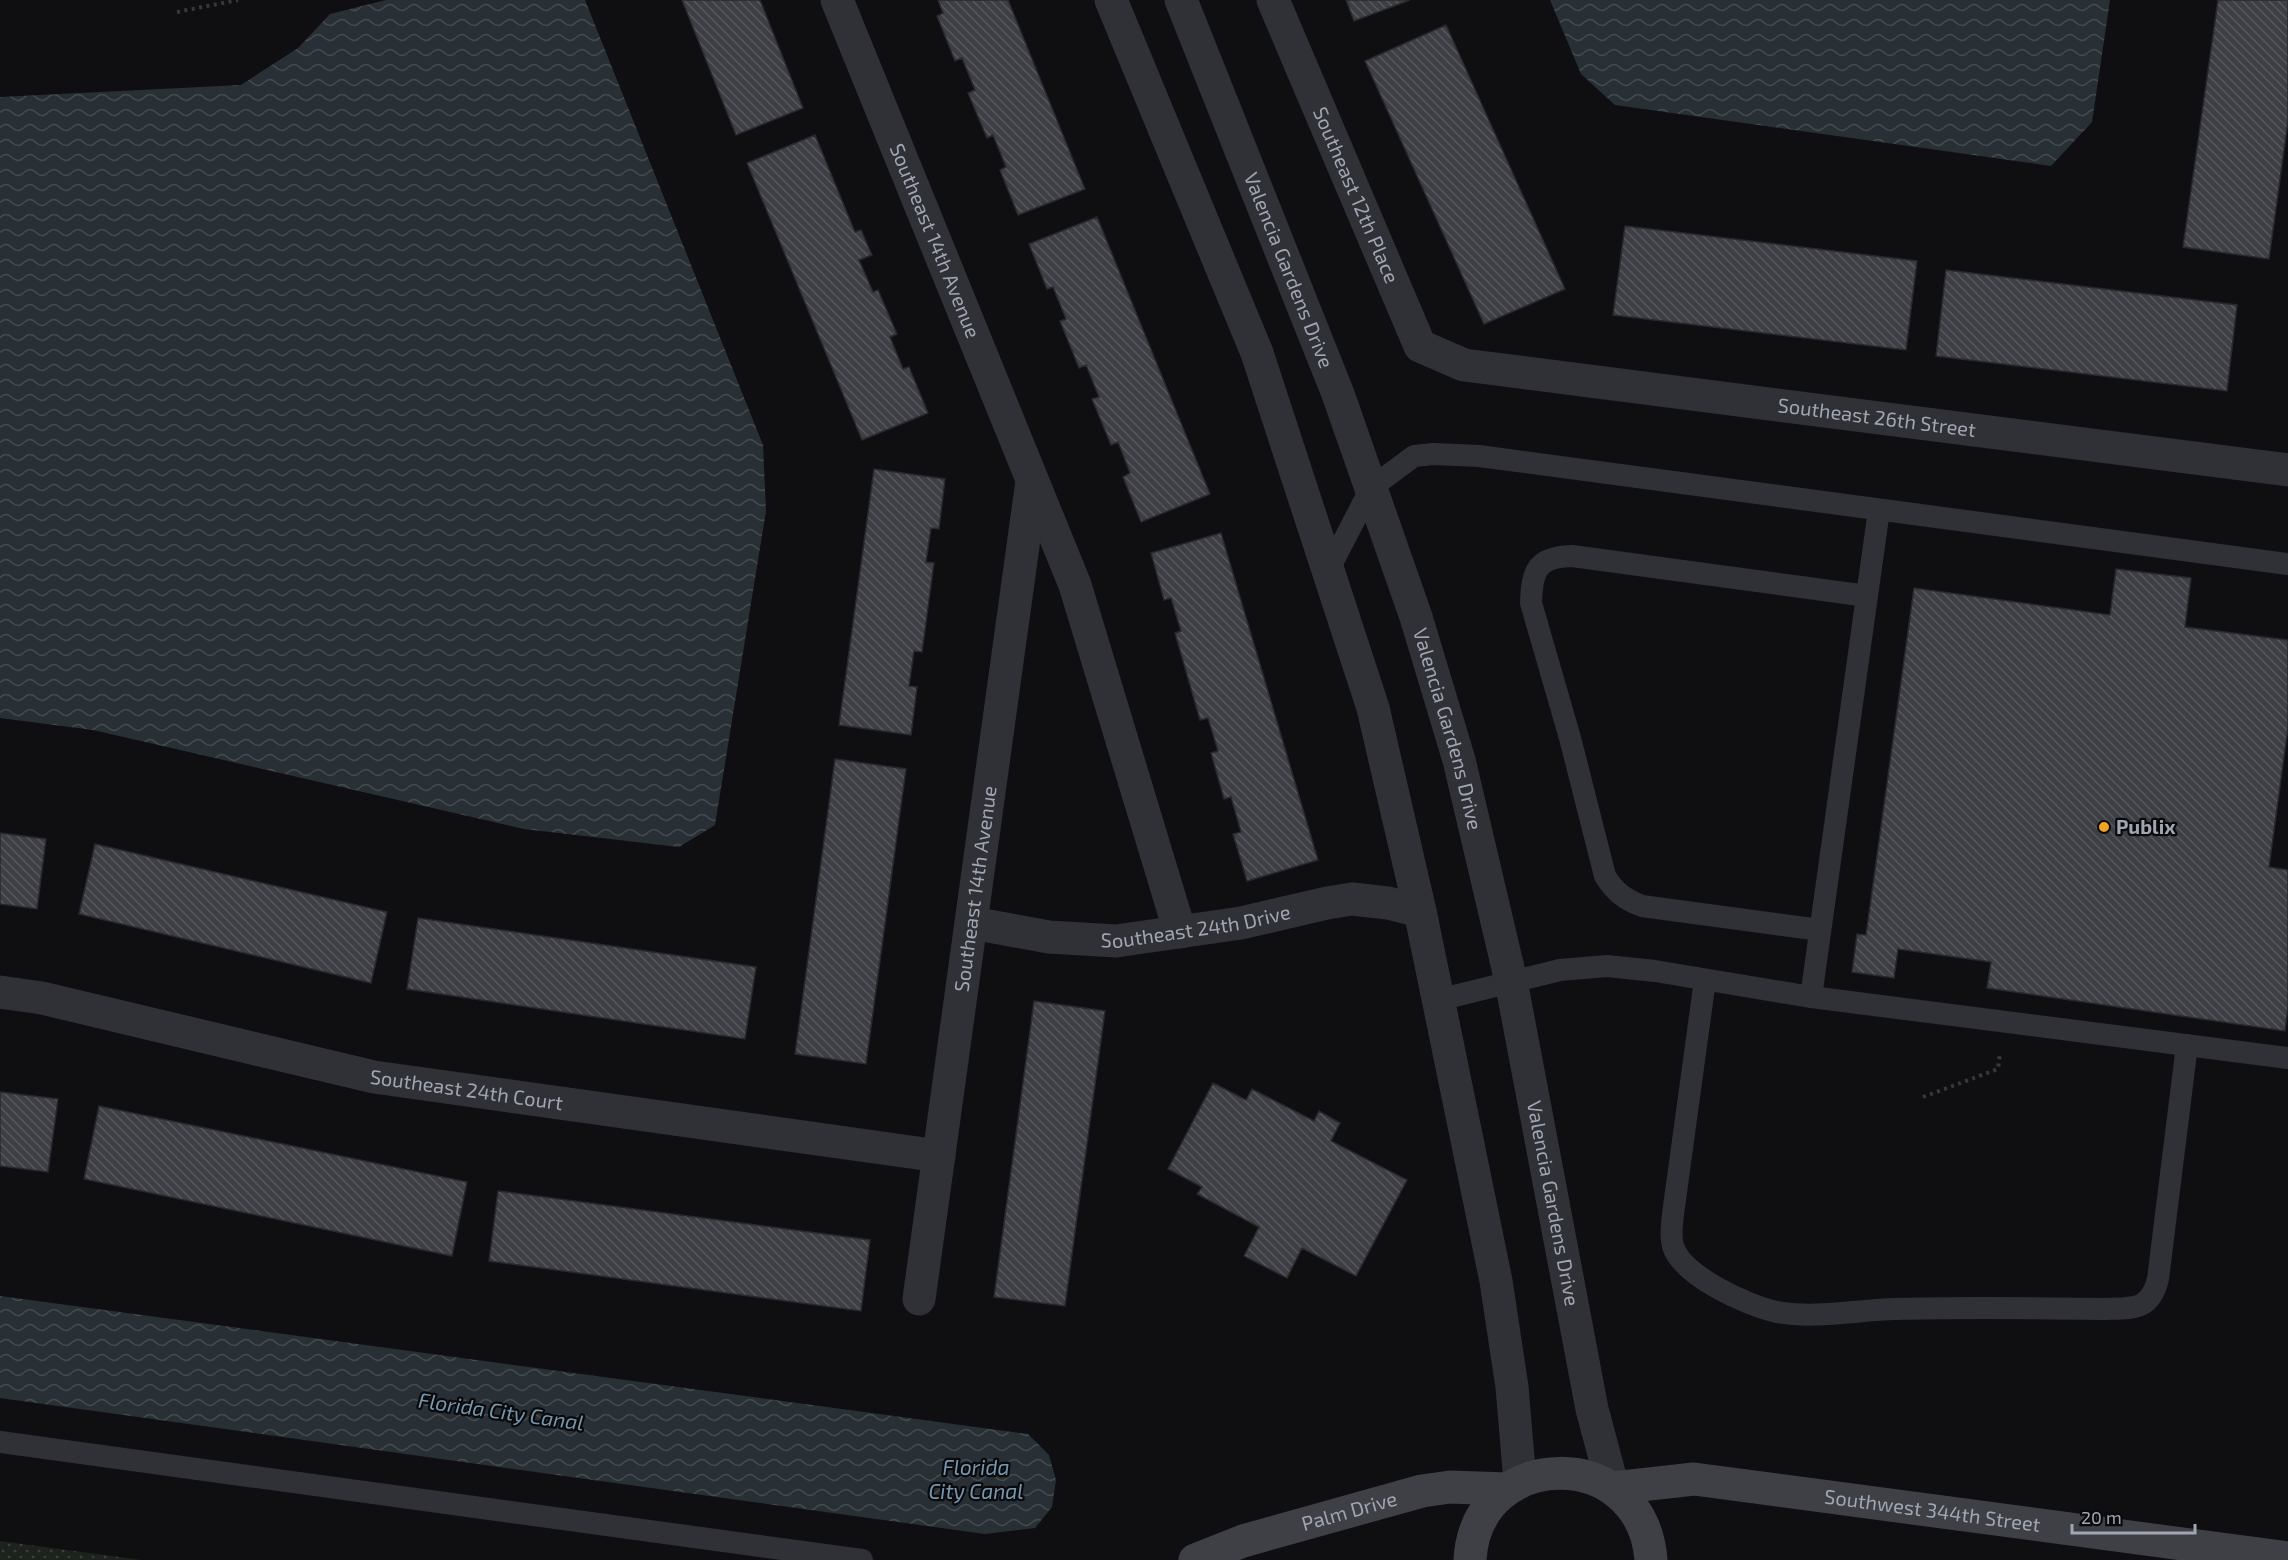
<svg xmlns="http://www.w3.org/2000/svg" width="2288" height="1560" font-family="'Exo 2',sans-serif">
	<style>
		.park { fill: url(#park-dots) }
		.water { fill: url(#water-waves) }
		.building { fill: url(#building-back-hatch); stroke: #29292d; stroke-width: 1.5 }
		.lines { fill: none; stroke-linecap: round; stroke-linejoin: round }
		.path { stroke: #36383d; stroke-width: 4; stroke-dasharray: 3 4.5; stroke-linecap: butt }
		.service { stroke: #303136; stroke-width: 22 }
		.minor { stroke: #303136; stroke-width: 33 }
		.secondary { stroke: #3e4046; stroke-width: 33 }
		.poi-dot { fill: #f1a327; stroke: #0a0a0c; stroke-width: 2 }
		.labels { text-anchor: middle; stroke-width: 4.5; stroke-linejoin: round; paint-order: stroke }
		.street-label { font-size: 20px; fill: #a0a6b2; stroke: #0a0a0c }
		.poi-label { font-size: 20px; font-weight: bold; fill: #a0a6b2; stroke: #0a0a0c; text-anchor: start }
		.water-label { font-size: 21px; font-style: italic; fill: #7697ae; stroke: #0a0a0c }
	</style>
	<defs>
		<pattern id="park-dots" width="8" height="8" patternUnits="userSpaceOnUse" patternTransform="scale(1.5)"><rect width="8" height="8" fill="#1c231c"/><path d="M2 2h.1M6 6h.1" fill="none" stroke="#3a403b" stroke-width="1.8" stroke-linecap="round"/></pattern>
		<pattern id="water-waves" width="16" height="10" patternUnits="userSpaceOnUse" patternTransform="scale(1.5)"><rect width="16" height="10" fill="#283036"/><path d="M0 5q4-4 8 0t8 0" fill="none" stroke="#444b51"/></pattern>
		<pattern id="building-back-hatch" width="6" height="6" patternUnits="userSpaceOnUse" patternTransform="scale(1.5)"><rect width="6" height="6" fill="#3e3f44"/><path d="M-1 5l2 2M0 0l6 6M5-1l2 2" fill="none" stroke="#57585d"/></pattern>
	</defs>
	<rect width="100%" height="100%" fill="#0f0f11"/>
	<path class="park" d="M 0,1541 L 141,1560 L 0,1560 Z"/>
	<path class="water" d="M 386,0 L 585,0 L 763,445 L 766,511 L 715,825 L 679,847 L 524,829 L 93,730 L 0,718 L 0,97 L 241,85 L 298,48 L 330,14 Z
		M 1550,0 L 2110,0 L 2092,122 L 2051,166 L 1615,105 L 1581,74 Z
		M 0,1296 L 1028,1434 L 1049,1455 L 1056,1480 L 1052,1507 L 1035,1528 L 985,1534 L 0,1398 Z"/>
	<path class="building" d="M 682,0 L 760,0 L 803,108 L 736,135 Z
		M 938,0 L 1008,0 L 1085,189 L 1018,215 L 1000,170 L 1006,167 L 993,135 L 987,138 L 968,93 L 975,90 L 962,58 L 955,61 L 937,16 L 943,13 Z
		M 1346,0 L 1410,0 L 1354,21 Z
		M 2218,0 L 2288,0 L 2288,121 L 2269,259 L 2183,247 Z
		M 1446,25 L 1565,289 L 1484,324 L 1365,61 Z
		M 815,135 L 855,232 L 861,230 L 872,255 L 859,260 L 873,292 L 878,290 L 897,334 L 890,337 L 903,369 L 909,367 L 928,413 L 862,440 L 747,163 Z
		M 1097,217 L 1210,494 L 1141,522 L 1123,477 L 1130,473 L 1118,442 L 1111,445 L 1092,399 L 1099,397 L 1086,365 L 1079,368 L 1060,321 L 1066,319 L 1053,287 L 1047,289 L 1029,244 Z
		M 1625,226 L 1917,261 L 1906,350 L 1613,315 Z
		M 1946,270 L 2237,305 L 2227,391 L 1936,356 Z
		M 874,469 L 945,479 L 939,529 L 931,528 L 926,562 L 934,563 L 922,652 L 914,651 L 909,686 L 917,687 L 911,735 L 839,725 Z
		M 1221,533 L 1318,860 L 1247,881 L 1233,834 L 1241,832 L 1231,797 L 1224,799 L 1211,753 L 1218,751 L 1208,718 L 1200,720 L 1175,633 L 1181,631 L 1171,598 L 1164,600 L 1151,553 Z
		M 2116,569 L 2191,578 L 2185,627 L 2288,640 L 2288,728 L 2269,867 L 2288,870 L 2288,1007 L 2285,1031 L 1987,988 L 1991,962 L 1898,949 L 1894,978 L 1852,972 L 1857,934 L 1866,935 L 1914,588 L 2110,615 Z
		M 835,759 L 906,769 L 866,1064 L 795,1054 Z
		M 0,833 L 46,839 L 37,909 L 0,904 Z
		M 95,844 L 387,912 L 371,983 L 79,914 Z
		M 418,918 L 756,967 L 745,1039 L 407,989 Z
		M 1034,1001 L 1105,1011 L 1065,1306 L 994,1297 Z
		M 1213,1083 L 1246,1100 L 1252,1089 L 1314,1121 L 1319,1111 L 1340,1123 L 1331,1141 L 1407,1180 L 1356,1276 L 1302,1248 L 1287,1278 L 1244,1256 L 1259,1227 L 1197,1194 L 1202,1187 L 1168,1169 Z
		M 0,1092 L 58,1099 L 48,1172 L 0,1166 Z
		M 99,1106 L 467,1182 L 452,1256 L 84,1179 Z
		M 498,1191 L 870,1240 L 861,1311 L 489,1261 Z"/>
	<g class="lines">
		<path class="path" d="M 177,12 L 238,0
			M 1923,1097 L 1998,1069 L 2000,1053"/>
		<path class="service" d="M 1329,569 L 1371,488 L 1414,456 L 1434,454 L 1479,456 L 2288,564
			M 1820,930 L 1642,906 C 1624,899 1615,892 1605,876 L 1570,738 L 1531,603 C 1532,570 1537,557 1572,556 L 1867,596
			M 1705,980 L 1673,1214 C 1672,1224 1670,1236 1673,1246 C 1682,1276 1748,1306 1777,1312 C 1815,1319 1857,1310 1895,1309 C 1965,1307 2035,1308 2104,1309 C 2133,1308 2150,1311 2158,1279 L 2187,1045
			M 1811,997 L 1879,510
			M 1438,1000 L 1560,970 L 1607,966 L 1655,971 L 1811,997 L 2288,1058
			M 0,1442 L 862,1560"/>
		<g class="minor">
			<path id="s1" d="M 837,0 L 1075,585 L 1180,932"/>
			<path d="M 1111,0 L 1257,353 L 1373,708 L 1420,911 L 1496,1281 L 1512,1387 L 1520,1482"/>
			<path id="s2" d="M 1181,0 L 1338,394 L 1416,617 L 1459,760 L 1511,981 L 1592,1409 L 1613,1488"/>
			<path id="s3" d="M 1273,0 L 1420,346 L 1464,365 L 2288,470"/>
			<path id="s4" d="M 972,923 L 1049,937 L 1116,941 L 1241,923 L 1327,903 L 1352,899 L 1388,903 L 1420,911"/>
			<path id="s5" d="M 0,992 L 42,998 L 374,1077 L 939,1156"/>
			<path id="s6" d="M 919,1299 L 1032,481"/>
		</g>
		<g class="secondary">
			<path id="s7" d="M 1613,1488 L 1694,1479 L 2288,1558"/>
			<path id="s8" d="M 1195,1560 L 1243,1541 L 1422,1491 L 1450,1487 L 1507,1489"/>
			<path d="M 1470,1560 C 1476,1446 1642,1443 1651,1560"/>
		</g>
	</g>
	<circle class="poi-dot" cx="2104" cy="827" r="6"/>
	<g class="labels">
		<g class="street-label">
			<text dy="7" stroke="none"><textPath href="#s3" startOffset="212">Southeast 12th Place</textPath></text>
			<text dy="7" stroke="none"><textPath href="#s1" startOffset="260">Southeast 14th Avenue</textPath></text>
			<text dy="7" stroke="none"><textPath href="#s2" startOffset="291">Valencia Gardens Drive</textPath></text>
			<text dy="7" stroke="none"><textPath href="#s3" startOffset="840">Southeast 26th Street</textPath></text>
			<text dy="7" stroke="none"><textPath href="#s2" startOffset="777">Valencia Gardens Drive</textPath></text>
			<text dy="7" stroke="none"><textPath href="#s6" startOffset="414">Southeast 14th Avenue</textPath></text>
			<text dy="7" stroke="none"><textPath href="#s4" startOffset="226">Southeast 24th Drive</textPath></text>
			<text dy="7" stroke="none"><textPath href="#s5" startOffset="477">Southeast 24th Court</textPath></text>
			<text dy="7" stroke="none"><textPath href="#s2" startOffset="1263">Valencia Gardens Drive</textPath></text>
			<text dy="7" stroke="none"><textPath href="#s7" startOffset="322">Southwest 344th Street</textPath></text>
			<text dy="7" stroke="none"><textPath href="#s8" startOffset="162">Palm Drive</textPath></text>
		</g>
		<g class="poi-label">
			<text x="2116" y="834">Publix</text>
		</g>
		<g class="water-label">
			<text transform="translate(501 1412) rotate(8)" y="7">Florida City Canal</text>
			<text x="976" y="1475">Florida<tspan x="976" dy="24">City Canal</tspan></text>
		</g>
	</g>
	<path d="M2072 1524v9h123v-9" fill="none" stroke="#a0a6b2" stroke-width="3"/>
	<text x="2081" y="1524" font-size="18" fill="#a0a6b2" stroke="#0a0a0c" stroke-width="4.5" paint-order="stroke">20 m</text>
</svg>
